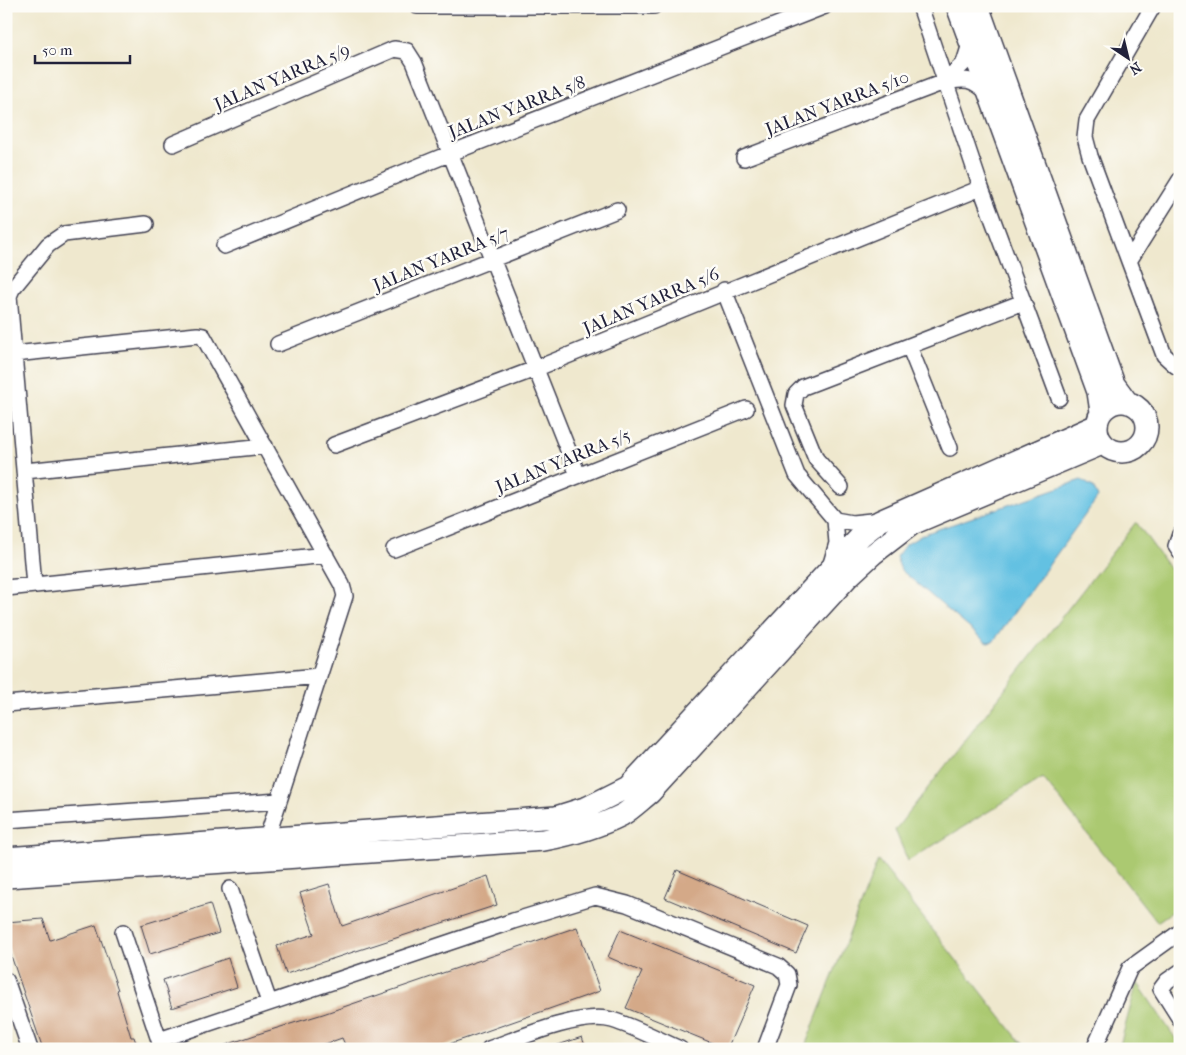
<svg xmlns="http://www.w3.org/2000/svg" width="1186" height="1055" font-family="'IM FELL French Canon',serif">
	<style>
		.green { fill: #abc971; stroke: #667656 }
		.water { fill: #64c1e2; stroke: #43728e }
		.building { fill: #d4a988 }
		.lines { fill: none; stroke-linecap: round; stroke-linejoin: round }
		.street-casing { stroke: #414051; stroke-width: 18 }
		.secondary-casing { stroke: #414051; stroke-width: 24 }
		.street { stroke: #fff; stroke-width: 15 }
		.secondary { stroke: #fff; stroke-width: 21 }
		.labels { text-anchor: middle; stroke-width: 5; stroke-linejoin: round; paint-order: stroke }
		.street-label { font-size: 18px; fill: #22223b; stroke: #fdfcf7 }
	</style>
	<rect width="100%" height="100%" fill="#fdfcf7"/>
	<filter id="ink" filterUnits="userSpaceOnUse"><feTurbulence type="fractalNoise" baseFrequency=".02" numOctaves="2"/><feDisplacementMap in="SourceGraphic" scale="10" xChannelSelector="R" yChannelSelector="G"/><feConvolveMatrix kernelMatrix="1 2 1 2 8 2 1 2 1" color-interpolation-filters="sRGB"/></filter>
	<filter id="wash" filterUnits="userSpaceOnUse"><feTurbulence type="fractalNoise" baseFrequency=".0096" numOctaves="4" result="noise"/><feDisplacementMap in="SourceGraphic" scale="20" xChannelSelector="R" yChannelSelector="G"/><feGaussianBlur stdDeviation="1.12" result="paint"/><feColorMatrix in="noise" values="0 0 0 0 0 0 0 0 0 0 0 0 0 0 0 0 0 1.4 0 .05"/><feComposite in="paint" operator="in"/></filter>
	<g filter="url(#wash)">
		<rect width="100%" height="100%" fill="#efe8ce"/>
		<path class="green" d="M 1136,522 L 1180,583 L 1180,906 L 1157,922 L 1043,778 L 908,861 L 895,830 Z
			M 878,860 L 1026,1049 L 804,1049 Z
			M 1137,982 L 1180,1045 L 1180,1049 L 1119,1049 Z"/>
		<path class="water" d="M 1081,480 L 1093,487 L 1098,497 L 993,642 L 987,643 L 901,570 L 896,557 L 905,545 L 924,534 Z"/>
		<g id="blocks">
			<path class="building" d="M 677,870 L 808,926 L 796,953 L 665,898 Z
				M 488,876 L 497,905 L 286,974 L 277,946 L 314,934 L 300,893 L 329,884 L 342,926 Z
				M 210,904 L 219,933 L 150,954 L 141,925 Z
				M 43,919 L 50,940 L 96,925 L 118,990 L 117,991 L 131,1037 L 134,1037 L 138,1049 L 43,1049 L 6,941 L 6,922 Z
				M 577,927 L 600,991 L 464,1039 L 434,1049 L 347,1049 L 342,1038 L 311,1049 L 221,1049 L 220,1047 L 261,1033 L 323,1014 Z
				M 620,930 L 755,985 L 727,1049 L 626,1008 L 642,972 L 608,957 Z
				M 228,958 L 237,987 L 172,1008 L 163,980 Z
				M 582,1037 L 586,1049 L 552,1049 L 552,1047 Z"/>
		</g>
	</g>
	<g filter="url(#ink)">
		<use href="#blocks" fill-opacity="0" stroke="#414051" stroke-width="1"/>
		<g class="lines">
			<defs>
				<path id="street" d="M 417,6 L 654,6
					M 920,6 L 981,188 L 1059,398
					M 945,81 L 964,63 L 970,44
					M 173,144 L 394,49 L 407,51 L 414,62 L 578,475
					M 744,158 L 944,82 C 966,78 972,78 989,94
					M 1180,180 L 1129,261 L 1164,355 L 1176,366 L 1180,366
					M 224,246 L 451,153 L 825,6
					M 1129,261 L 1090,156 L 1085,137 L 1087,120 L 1153,6
					M 724,290 L 797,475 L 835,520 L 837,543 L 830,567
					M 278,344 L 617,210
					M 909,346 L 950,448
					M 14,354 L 197,335 L 203,336 L 342,585 L 345,596 L 267,838
					M 334,445 L 535,369 L 981,188
					M 25,471 L 265,446
					M 841,487 L 816,459 L 794,405 L 796,394 L 803,387 L 1023,302
					M 835,520 L 852,523 L 881,520
					M 1180,534 L 1176,546 L 1180,552
					M 394,549 L 746,409
					M 34,585 L 9,296 L 12,289 L 48,245 L 64,234 L 146,224
					M 6,588 L 326,555
					M 6,704 L 319,676
					M 6,820 L 279,801
					M 230,889 L 269,1002
					M 123,932 L 162,1049
					M 1180,972 L 1167,981 L 1161,989 L 1180,1019
					M 6,980 L 30,1049
					M 159,1040 L 513,921 L 595,896 L 627,904 L 778,966 L 787,974 L 789,985 L 765,1049
					M 489,1049 C 519,1038 582,1011 612,1020 C 635,1027 657,1039 680,1049
					M 1094,1049 L 1130,968 L 1180,932"/>
				<path id="secondary" d="M 957,6 L 1098,392 L 1101,412
					M 978,6 L 1114,384 L 1128,403
					M1097 427a25 25 0 1 1 50 0a25 25 0 1 1-50 0Z
					M 6,858 L 556,817 L 588,807 L 628,787 L 861,536 L 880,521 L 1097,425
					M 6,877 L 544,840 C 570,835 598,827 622,815 C 632,809 641,800 650,793 L 848,577 L 873,554 L 912,524 L 1102,444"/>
			</defs>
			<use href="#street" class="street-casing"/>
			<use href="#secondary" class="secondary-casing"/>
			<use href="#street" class="street"/>
			<use href="#secondary" class="secondary"/>
		</g>
	</g>
	<g class="labels">
		<g class="street-label">
			<text transform="translate(282 77) rotate(-23)" y="6">JALAN YARRA 5/9</text>
			<text transform="translate(837 103) rotate(-21)" y="6">JALAN YARRA 5/10</text>
			<text transform="translate(517 107) rotate(-21)" y="6">JALAN YARRA 5/8</text>
			<text transform="translate(441 259) rotate(-22)" y="6">JALAN YARRA 5/7</text>
			<text transform="translate(651 301) rotate(-23)" y="6">JALAN YARRA 5/6</text>
			<text transform="translate(563 461) rotate(-22)" y="6">JALAN YARRA 5/5</text>
		</g>
	</g>
	<rect width="1186" height="1055" fill="none" stroke="#fdfcf7" stroke-width="25"/>
	<g transform="translate(1128 58) rotate(145)" stroke="#fdfcf7" stroke-width="4" paint-order="stroke">
	<path d="M0-4L9 19L0 12L-9 19Z" fill="#22223b"/>
	<text y="-8" font-size="14" font-weight="bold" text-anchor="middle" fill="#22223b">N</text>
	</g>
	<path d="M35 55v8h95v-8" fill="none" stroke="#22223b" stroke-width="2.5"/>
	<text x="42" y="55" font-size="15" fill="#22223b" stroke="#fdfcf7" stroke-width="4" paint-order="stroke">50 m</text>
</svg>
